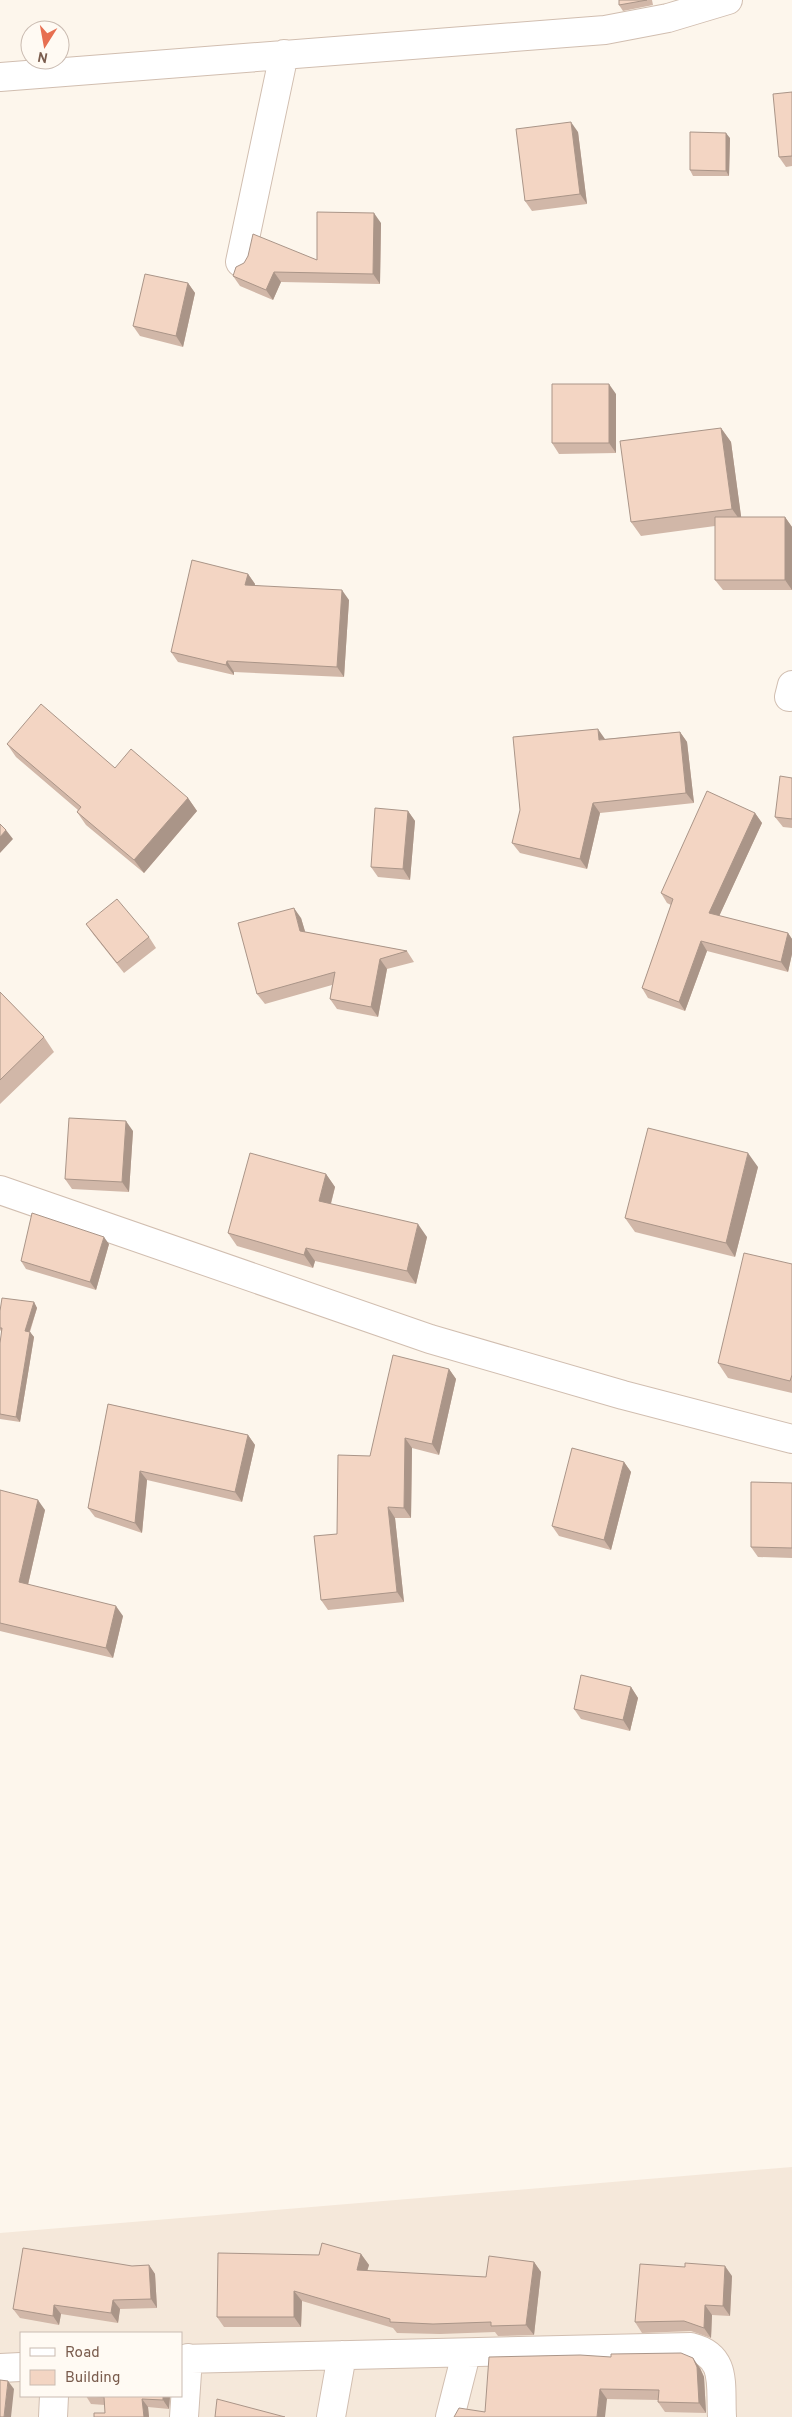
<svg xmlns="http://www.w3.org/2000/svg" width="792" height="2417" font-family="Overpass,sans-serif">
	<style>
		.residential { fill: #f5e8da; fill-rule: evenodd }
		.lines { fill: none; stroke-linecap: round; stroke-linejoin: round }
		.minor-casing { stroke: #d1beb0; stroke-width: 30 }
		.minor { stroke: #fff; stroke-width: 28 }
		.wall { fill: #d1b7a8 }
		.shaded-wall { fill: #aa9588 }
		.building { fill: #f3d5c3; stroke: #aa9588 }
	</style>
	<rect width="100%" height="100%" fill="#fdf6ec"/>
	<path class="residential" d="M 792,2167 L 792,2417 L 0,2417 L 0,2233 ZM 21,2333 L 181,2333 L 181,2396 L 21,2396 Z"/>
	<g class="lines">
		<defs>
			<path id="minor" d="M 0,77 L 605,30 L 668,18 L 728,0
				M 240,262 L 284,54
				M 789,697 L 792,685
				M 0,1190 L 430,1339 L 623,1395 L 792,1439
				M 181,2359 L 691,2347 C 728,2356 720,2385 722,2417
				M 0,2368 L 21,2367
				M 53,2417 L 54,2396
				M 184,2417 L 188,2358
				M 331,2417 L 342,2355
				M 450,2417 L 466,2354"/>
		</defs>
		<use href="#minor" class="minor-casing"/>
		<use href="#minor" class="minor"/>
	</g>
	<path class="wall" d="M 619,0 L 652,0 L 653,5 L 623,11 L 619,5 Z
		M 792,92 L 792,166 L 786,167 L 779,157 Z
		M 578,132 L 587,204 L 532,211 L 525,201 Z
		M 730,138 L 729,176 L 693,176 L 690,170 Z
		M 381,223 L 380,284 L 281,282 L 273,300 L 240,286 L 233,276 L 317,260 Z
		M 188,283 L 195,293 L 183,347 L 140,336 L 133,326 Z
		M 616,394 L 616,453 L 559,454 L 552,443 Z
		M 721,428 L 731,442 L 741,517 L 785,517 L 792,527 L 792,590 L 723,590 L 715,580 L 715,526 L 641,536 L 631,522 Z
		M 248,574 L 255,584 L 255,585 L 349,600 L 344,677 L 234,672 L 234,675 L 178,662 L 171,652 Z
		M 680,732 L 687,742 L 694,803 L 600,813 L 587,869 L 520,853 L 512,843 L 605,739 Z
		M 7,744 L 115,768 L 188,798 L 197,811 L 144,873 L 86,825 L 77,812 L 78,810 L 16,757 Z
		M 792,778 L 792,828 L 783,827 L 775,817 Z
		M 408,811 L 415,821 L 410,880 L 378,877 L 371,867 Z
		M 755,813 L 762,823 L 719,916 L 788,933 L 792,939 L 792,954 L 788,972 L 707,951 L 685,1011 L 648,998 L 642,988 L 671,905 L 667,903 L 661,893 Z
		M 301,918 L 305,932 L 407,951 L 414,962 L 387,969 L 378,1017 L 337,1009 L 330,999 L 332,985 L 265,1004 L 257,994 Z
		M 86,924 L 149,937 L 156,948 L 124,973 L 93,934 Z
		M 0,992 L 44,1037 L 54,1052 L 0,1104 Z
		M 133,1131 L 129,1192 L 72,1189 L 65,1179 Z
		M 758,1167 L 735,1257 L 635,1232 L 625,1218 Z
		M 326,1174 L 335,1187 L 331,1204 L 427,1237 L 416,1284 L 315,1261 L 313,1268 L 237,1246 L 228,1233 Z
		M 109,1244 L 96,1290 L 26,1269 L 21,1261 Z
		M 792,1264 L 792,1393 L 728,1378 L 718,1363 Z
		M 34,1302 L 37,1308 L 30,1332 L 34,1337 L 20,1422 L 0,1419 L 0,1343 L 2,1332 L 0,1330 L 0,1311 Z
		M 449,1369 L 456,1379 L 439,1455 L 412,1448 L 411,1518 L 395,1518 L 404,1602 L 328,1610 L 321,1600 L 337,1534 L 370,1456 Z
		M 108,1404 L 248,1435 L 255,1445 L 242,1502 L 147,1480 L 142,1533 L 95,1517 L 88,1508 Z
		M 624,1462 L 631,1472 L 611,1550 L 559,1536 L 552,1526 Z
		M 792,1483 L 792,1558 L 758,1557 L 751,1547 Z
		M 0,1490 L 45,1510 L 28,1585 L 123,1616 L 113,1658 L 0,1631 Z
		M 631,1687 L 638,1698 L 630,1731 L 581,1719 L 574,1709 Z
		M 361,2254 L 369,2265 L 367,2271 L 486,2277 L 534,2262 L 541,2272 L 534,2335 L 498,2336 L 495,2332 L 440,2334 L 397,2333 L 393,2328 L 302,2301 L 301,2327 L 224,2327 L 217,2317 L 319,2255 Z
		M 149,2265 L 155,2274 L 157,2308 L 120,2309 L 118,2323 L 61,2314 L 59,2325 L 20,2318 L 13,2309 L 132,2266 Z
		M 732,2276 L 730,2316 L 712,2315 L 711,2338 L 691,2331 L 642,2333 L 635,2322 Z
		M 700,2368 L 704,2377 L 706,2413 L 665,2412 L 658,2402 L 658,2400 L 607,2399 L 485,2412 Z
		M 86,2396 L 170,2396 L 169,2409 L 148,2407 L 149,2417 L 94,2417 L 105,2413 L 105,2405 L 91,2404 Z"/>
	<path class="shaded-wall" d="M 571,122 L 578,132 L 587,204 L 580,194 Z
		M 726,133 L 730,138 L 729,176 L 726,171 Z
		M 374,213 L 381,223 L 380,284 L 373,274 Z
		M 274,272 L 281,282 L 273,300 L 266,290 Z
		M 188,283 L 195,293 L 183,347 L 176,336 Z
		M 609,384 L 616,394 L 616,453 L 609,443 Z
		M 721,428 L 731,442 L 742,523 L 732,509 Z
		M 785,517 L 792,527 L 792,590 L 785,580 Z
		M 248,574 L 255,584 L 252,595 L 245,585 Z
		M 342,590 L 349,600 L 344,677 L 337,667 Z
		M 227,661 L 234,672 L 234,675 L 226,665 Z
		M 598,729 L 605,739 L 599,740 Z
		M 680,732 L 687,742 L 694,803 L 686,793 Z
		M 188,798 L 197,811 L 144,873 L 134,860 Z
		M 593,803 L 600,813 L 587,869 L 580,859 Z
		M 408,811 L 415,821 L 410,880 L 403,869 Z
		M 755,813 L 762,823 L 716,923 L 709,913 Z
		M 6,830 L 13,839 L 0,853 L 0,837 Z
		M 294,908 L 301,918 L 308,941 L 300,931 Z
		M 788,933 L 792,939 L 792,954 L 788,972 L 781,962 Z
		M 701,941 L 707,951 L 685,1011 L 679,1002 Z
		M 380,959 L 387,969 L 378,1017 L 371,1007 Z
		M 126,1121 L 133,1131 L 129,1192 L 122,1182 Z
		M 748,1153 L 758,1167 L 735,1257 L 726,1243 Z
		M 326,1174 L 335,1187 L 328,1214 L 319,1201 Z
		M 418,1224 L 427,1237 L 416,1284 L 407,1271 Z
		M 104,1237 L 109,1244 L 96,1290 L 90,1282 Z
		M 306,1248 L 315,1261 L 313,1268 L 304,1255 Z
		M 34,1302 L 37,1308 L 28,1336 L 25,1331 Z
		M 30,1332 L 34,1337 L 20,1422 L 16,1417 Z
		M 449,1369 L 456,1379 L 439,1455 L 432,1444 Z
		M 248,1435 L 255,1445 L 242,1502 L 235,1492 Z
		M 405,1438 L 412,1448 L 411,1518 L 404,1508 Z
		M 624,1462 L 631,1472 L 611,1550 L 604,1540 Z
		M 140,1471 L 147,1480 L 142,1533 L 135,1523 Z
		M 38,1500 L 45,1510 L 26,1593 L 19,1582 Z
		M 388,1507 L 395,1518 L 404,1602 L 397,1592 Z
		M 116,1606 L 123,1616 L 113,1658 L 106,1648 Z
		M 631,1687 L 638,1698 L 630,1731 L 623,1720 Z
		M 361,2254 L 369,2265 L 364,2281 L 357,2270 Z
		M 534,2262 L 541,2272 L 534,2335 L 526,2325 Z
		M 149,2265 L 155,2274 L 157,2308 L 151,2299 Z
		M 725,2266 L 732,2276 L 730,2316 L 723,2306 Z
		M 294,2291 L 302,2301 L 301,2327 L 294,2317 Z
		M 113,2300 L 120,2309 L 118,2323 L 111,2313 Z
		M 54,2305 L 61,2314 L 59,2325 L 53,2316 Z
		M 705,2305 L 712,2315 L 711,2338 L 704,2328 Z
		M 693,2358 L 700,2368 L 704,2377 L 706,2413 L 699,2403 Z
		M 8,2381 L 14,2389 L 11,2417 L 4,2417 Z
		M 600,2389 L 607,2399 L 605,2417 L 597,2417 Z
		M 163,2396 L 170,2396 L 169,2409 L 163,2400 Z
		M 142,2399 L 148,2407 L 149,2417 L 144,2417 Z"/>
	<path class="building" d="M 619,0 L 647,0 L 619,5 Z
		M 792,92 L 792,156 L 779,157 L 773,94 Z
		M 571,122 L 580,194 L 525,201 L 516,129 Z
		M 690,132 L 726,133 L 726,171 L 690,170 Z
		M 317,212 L 374,213 L 373,274 L 274,272 L 266,290 L 233,276 L 236,267 L 244,263 L 248,256 L 253,234 L 317,260 Z
		M 145,274 L 188,283 L 176,336 L 133,326 Z
		M 552,384 L 609,384 L 609,443 L 552,443 Z
		M 721,428 L 732,509 L 631,522 L 620,441 Z
		M 715,517 L 785,517 L 785,580 L 715,580 Z
		M 192,560 L 248,574 L 245,585 L 342,590 L 337,667 L 227,661 L 226,665 L 171,652 Z
		M 41,704 L 115,768 L 131,749 L 188,798 L 134,860 L 77,812 L 81,807 L 7,744 Z
		M 598,729 L 599,740 L 680,732 L 686,793 L 593,803 L 580,859 L 512,843 L 520,810 L 513,737 Z
		M 780,776 L 792,778 L 792,819 L 775,817 Z
		M 707,791 L 755,813 L 709,913 L 788,933 L 781,962 L 701,941 L 679,1002 L 642,988 L 673,899 L 661,893 Z
		M 375,808 L 408,811 L 403,869 L 371,867 Z
		M 0,824 L 6,830 L 0,837 Z
		M 117,899 L 149,937 L 117,963 L 86,924 Z
		M 294,908 L 300,931 L 407,951 L 380,959 L 371,1007 L 330,999 L 335,972 L 257,994 L 238,923 Z
		M 0,992 L 44,1037 L 0,1080 Z
		M 69,1118 L 126,1121 L 122,1182 L 65,1179 Z
		M 648,1128 L 748,1153 L 726,1243 L 625,1218 Z
		M 250,1153 L 326,1174 L 319,1201 L 418,1224 L 407,1271 L 306,1248 L 304,1255 L 228,1233 Z
		M 32,1213 L 104,1237 L 90,1282 L 21,1261 Z
		M 744,1253 L 792,1264 L 792,1375 L 790,1381 L 718,1363 Z
		M 2,1298 L 34,1302 L 25,1331 L 30,1332 L 16,1417 L 0,1414 L 0,1343 L 2,1328 L 0,1328 L 0,1311 Z
		M 393,1355 L 449,1369 L 432,1444 L 405,1438 L 404,1508 L 388,1507 L 397,1592 L 321,1600 L 314,1536 L 337,1534 L 338,1455 L 370,1456 Z
		M 108,1404 L 248,1435 L 235,1492 L 140,1471 L 135,1523 L 88,1508 Z
		M 572,1448 L 624,1462 L 604,1540 L 552,1526 Z
		M 751,1482 L 792,1483 L 792,1548 L 751,1547 Z
		M 0,1490 L 38,1500 L 19,1582 L 116,1606 L 106,1648 L 0,1623 Z
		M 581,1675 L 631,1687 L 623,1720 L 574,1709 Z
		M 322,2243 L 361,2254 L 357,2270 L 486,2277 L 489,2256 L 534,2262 L 526,2325 L 491,2326 L 491,2322 L 433,2324 L 390,2322 L 390,2319 L 294,2291 L 294,2317 L 217,2317 L 218,2253 L 319,2255 Z
		M 23,2248 L 132,2266 L 149,2265 L 151,2299 L 113,2300 L 111,2313 L 54,2305 L 53,2316 L 13,2309 Z
		M 685,2263 L 725,2266 L 723,2306 L 705,2305 L 704,2328 L 684,2321 L 635,2322 L 640,2264 L 685,2267 Z
		M 681,2353 L 693,2358 L 697,2367 L 699,2403 L 658,2402 L 659,2390 L 600,2389 L 597,2417 L 454,2417 L 459,2408 L 485,2412 L 489,2357 L 580,2355 L 611,2357 L 611,2354 Z
		M 0,2380 L 8,2381 L 4,2417 L 0,2417 Z
		M 88,2396 L 163,2396 L 163,2400 L 142,2399 L 144,2417 L 94,2417 L 94,2413 L 105,2413 L 104,2397 Z
		M 217,2399 L 285,2417 L 215,2417 Z"/>
	<rect x="20" y="2332" width="162" height="65" fill="#fffaf3" stroke="#cabbb1"/>
	<rect x="30" y="2348" width="25" height="8" fill="#ffffff" stroke="#cabbb1"/>
	<text x="65" y="2357" font-size="15" fill="#7a5c4d">Road</text>
	<rect x="30" y="2370" width="25" height="15" fill="#f3d5c3" stroke="#cabbb1"/>
	<text x="65" y="2382" font-size="15" fill="#7a5c4d">Building</text>
	<g transform="translate(45 45) rotate(191)"><circle r="24" fill="#fffaf3" stroke="#cabbb1"/>
	<path d="M0-4L9 19L0 12L-9 19Z" fill="#e76f51"/>
	<text y="-8" font-size="14" font-weight="bold" text-anchor="middle" fill="#7a5c4d">N</text>
	</g>
</svg>
